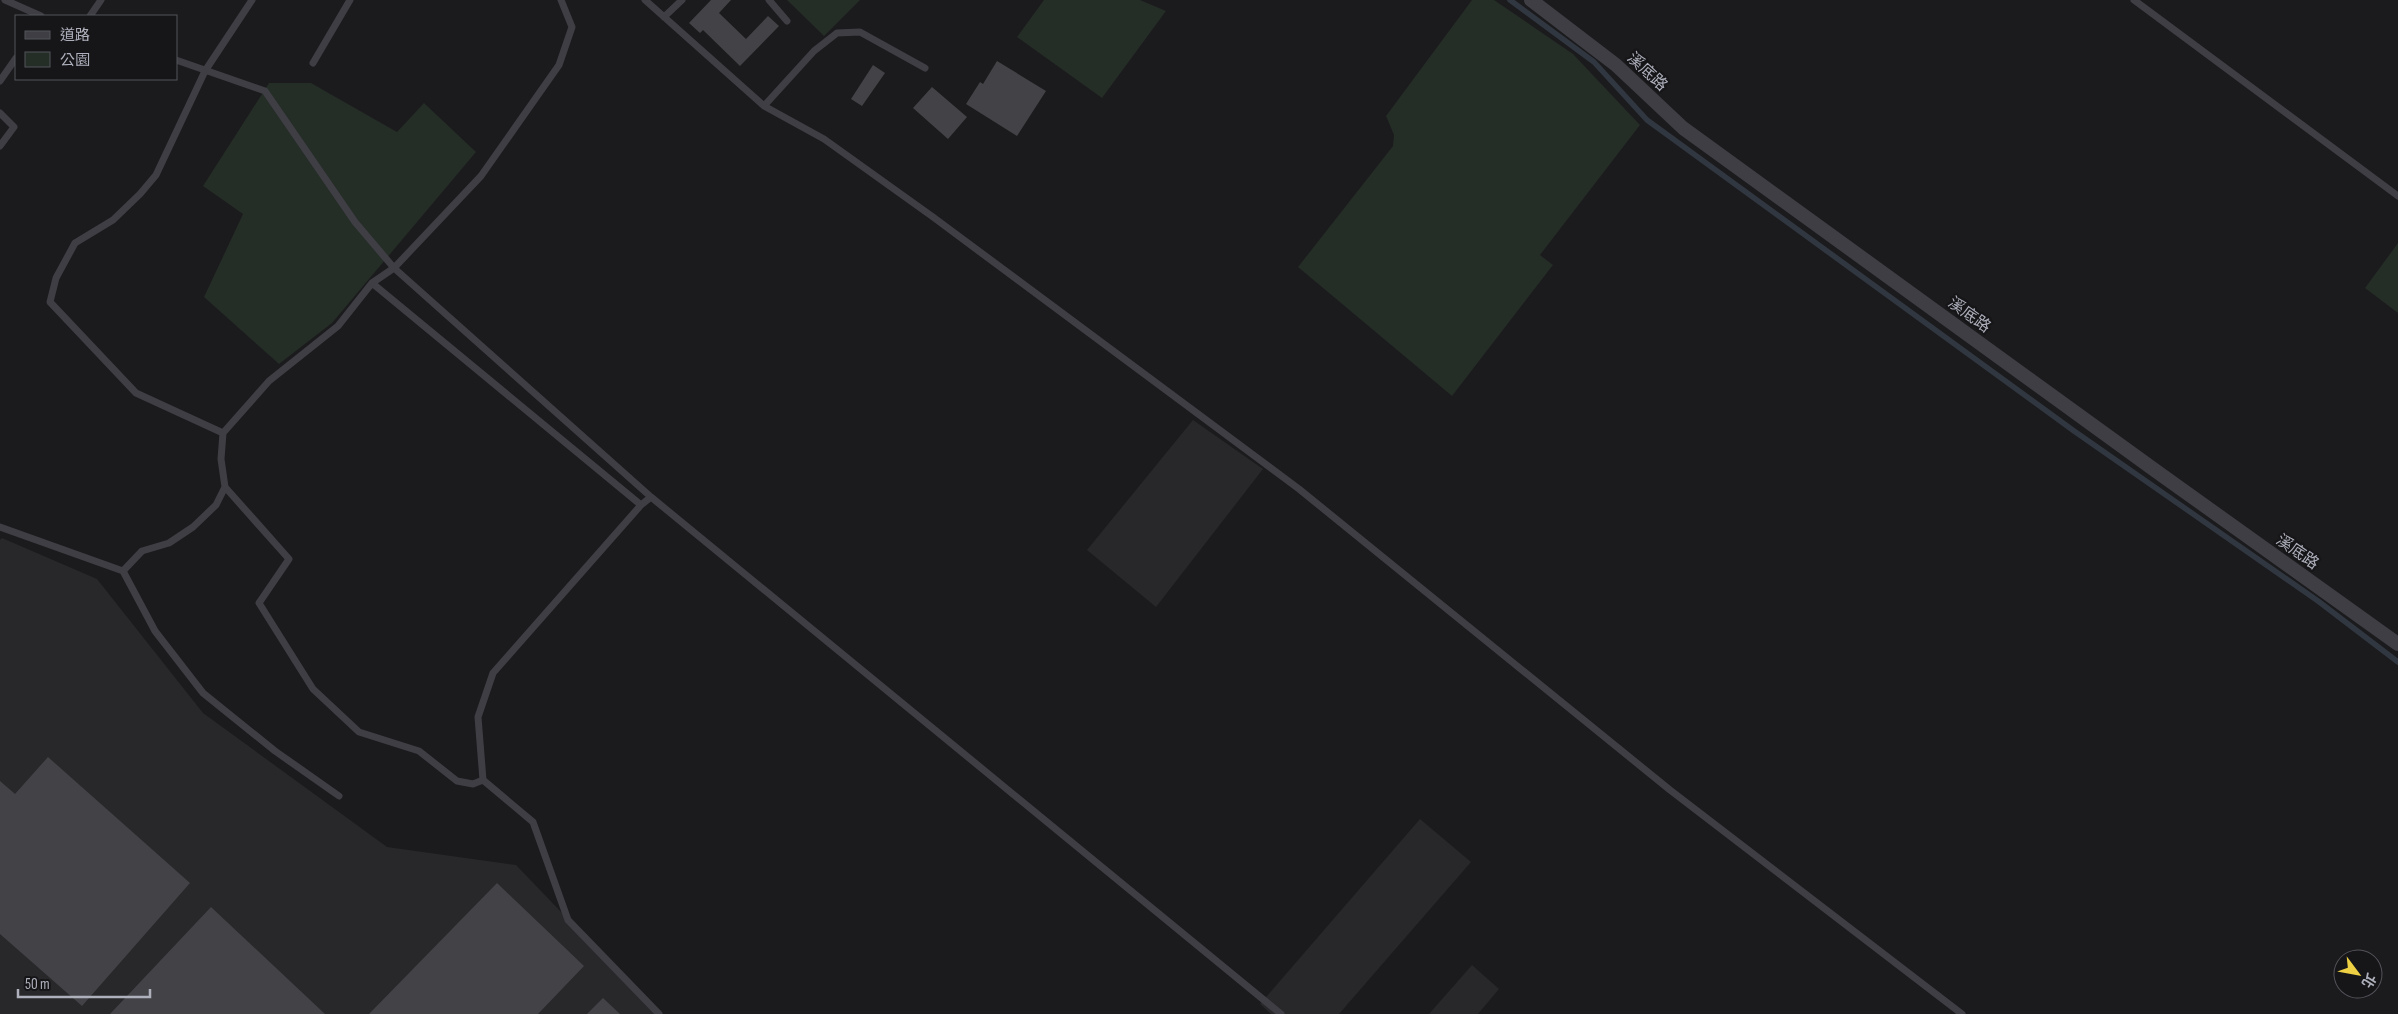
<svg xmlns="http://www.w3.org/2000/svg" width="2398" height="1014" font-family="'Sofia Sans Condensed','Noto Sans TC',sans-serif">
	<style>
		.built { fill: #28272a }
		.green { fill: #252d27 }
		.lines { fill: none; stroke-linecap: round; stroke-linejoin: round }
		.stream { stroke: #313741; stroke-width: 5.5 }
		.building { fill: #434347 }
		.service { stroke: #3e3e44; stroke-width: 7 }
		.minor { stroke: #3e3e44; stroke-width: 14 }
		.labels { text-anchor: middle; stroke-width: 4.5; stroke-linejoin: round; paint-order: stroke }
		.street-label { font-size: 16px; fill: #aeb0bc; stroke: #161618 }
	</style>
	<rect width="100%" height="100%" fill="#1b1b1d"/>
	<path class="built" d="M 1193,420 L 1263,469 L 1156,607 L 1087,550 Z
		M 2,538 L 97,579 L 203,713 L 387,847 L 516,865 L 659,1014 L 0,1014 L 0,540 Z
		M 1420,819 L 1471,862 L 1339,1014 L 1271,1014 L 1260,1004 Z
		M 1472,965 L 1499,989 L 1478,1014 L 1429,1014 Z"/>
	<path class="green" d="M 787,0 L 860,0 L 824,36 Z
		M 1044,0 L 1140,0 L 1166,11 L 1102,98 L 1017,37 Z
		M 1472,0 L 1494,0 L 1573,54 L 1640,125 L 1540,255 L 1553,265 L 1452,396 L 1298,267 L 1393,146 L 1394,135 L 1386,116 Z
		M 269,83 L 311,83 L 397,132 L 424,103 L 476,152 L 332,323 L 279,364 L 204,297 L 243,214 L 203,186 Z
		M 2398,243 L 2398,313 L 2365,288 Z"/>
	<g class="lines">
		<path class="stream" d="M 1510,0 L 1594,62 L 1647,120 L 2074,431 L 2318,601 L 2398,662"/>
	</g>
	<path class="building" d="M 711,0 L 731,0 L 719,13 L 746,39 L 768,16 L 779,26 L 740,66 L 703,30 L 700,33 L 689,23 Z
		M 997,61 L 1046,91 L 1017,136 L 966,104 L 980,82 L 983,84 Z
		M 873,65 L 885,73 L 862,106 L 851,99 Z
		M 932,87 L 967,117 L 948,139 L 913,108 Z
		M 48,757 L 190,883 L 82,1006 L 0,934 L 0,781 L 15,794 Z
		M 497,883 L 584,966 L 538,1014 L 369,1014 Z
		M 211,907 L 325,1014 L 110,1014 Z
		M 603,998 L 620,1014 L 587,1014 Z"/>
	<g class="lines">
		<path class="service" d="M 5,0 L 41,16
			M 252,0 L 205,71 L 156,175 L 140,194 L 113,220 L 75,243 L 56,278 L 50,302 L 136,393 L 223,433 L 221,459 L 225,487 L 289,559 L 259,603 L 313,689 L 359,732 L 419,751 L 457,781 L 473,784 L 483,780
			M 645,0 L 764,106 L 824,139 L 933,217 L 1299,489 L 1670,790 L 1962,1014
			M 769,0 L 787,21
			M 2134,0 L 2398,196
			M 90,16 L 101,0
			M 664,17 L 682,0
			M 176,60 L 265,91 L 355,222 L 394,268 L 651,497 L 1281,1014
			M 313,63 L 350,0
			M 0,81 L 16,58
			M 764,106 L 814,51 L 837,33 L 860,32 L 925,68
			M 0,113 L 14,127 L 0,146
			M 372,283 L 641,505
			M 223,433 L 269,381 L 338,326 L 372,283 L 394,268 L 481,176 L 559,65 L 572,27 L 561,0
			M 651,497 L 641,505 L 493,673 L 478,717 L 483,780 L 533,822 L 568,920 L 659,1014
			M 0,527 L 123,571 L 155,631 L 203,693 L 275,751 L 339,796
			M 123,571 L 142,551 L 169,543 L 193,527 L 216,505 L 225,487"/>
		<path class="minor" d="M 1531,0 L 1616,65 L 1683,128 L 2156,471 L 2398,644"/>
	</g>
	<g class="labels">
		<g class="street-label">
			<text transform="translate(1648 71) rotate(43)" y="6">溪底路</text>
			<text transform="translate(1970 314) rotate(36)" y="6">溪底路</text>
			<text transform="translate(2298 551) rotate(35)" y="6">溪底路</text>
		</g>
	</g>
	<rect x="15" y="15" width="162" height="65" fill="#161618" stroke="#53545a"/>
	<rect x="25" y="31" width="25" height="8" fill="#3e3e44" stroke="#53545a"/>
	<text x="60" y="40" font-size="15" fill="#aeb0bc">道路</text>
	<rect x="25" y="52" width="25" height="15" fill="#252d27" stroke="#53545a"/>
	<text x="60" y="65" font-size="15" fill="#aeb0bc">公園</text>
	<g transform="translate(2358 974) rotate(122)"><circle r="24" fill="#161618" stroke="#53545a"/>
	<path d="M0-4L9 19L0 12L-9 19Z" fill="#edd043"/>
	<text y="-8" font-size="14" font-weight="bold" text-anchor="middle" fill="#aeb0bc">北</text>
	</g>
	<path d="M18 989v8h132v-8" fill="none" stroke="#aeb0bc" stroke-width="2.5"/>
	<text x="25" y="989" font-size="15" fill="#aeb0bc" stroke="#161618" stroke-width="4" paint-order="stroke">50 m</text>
</svg>
